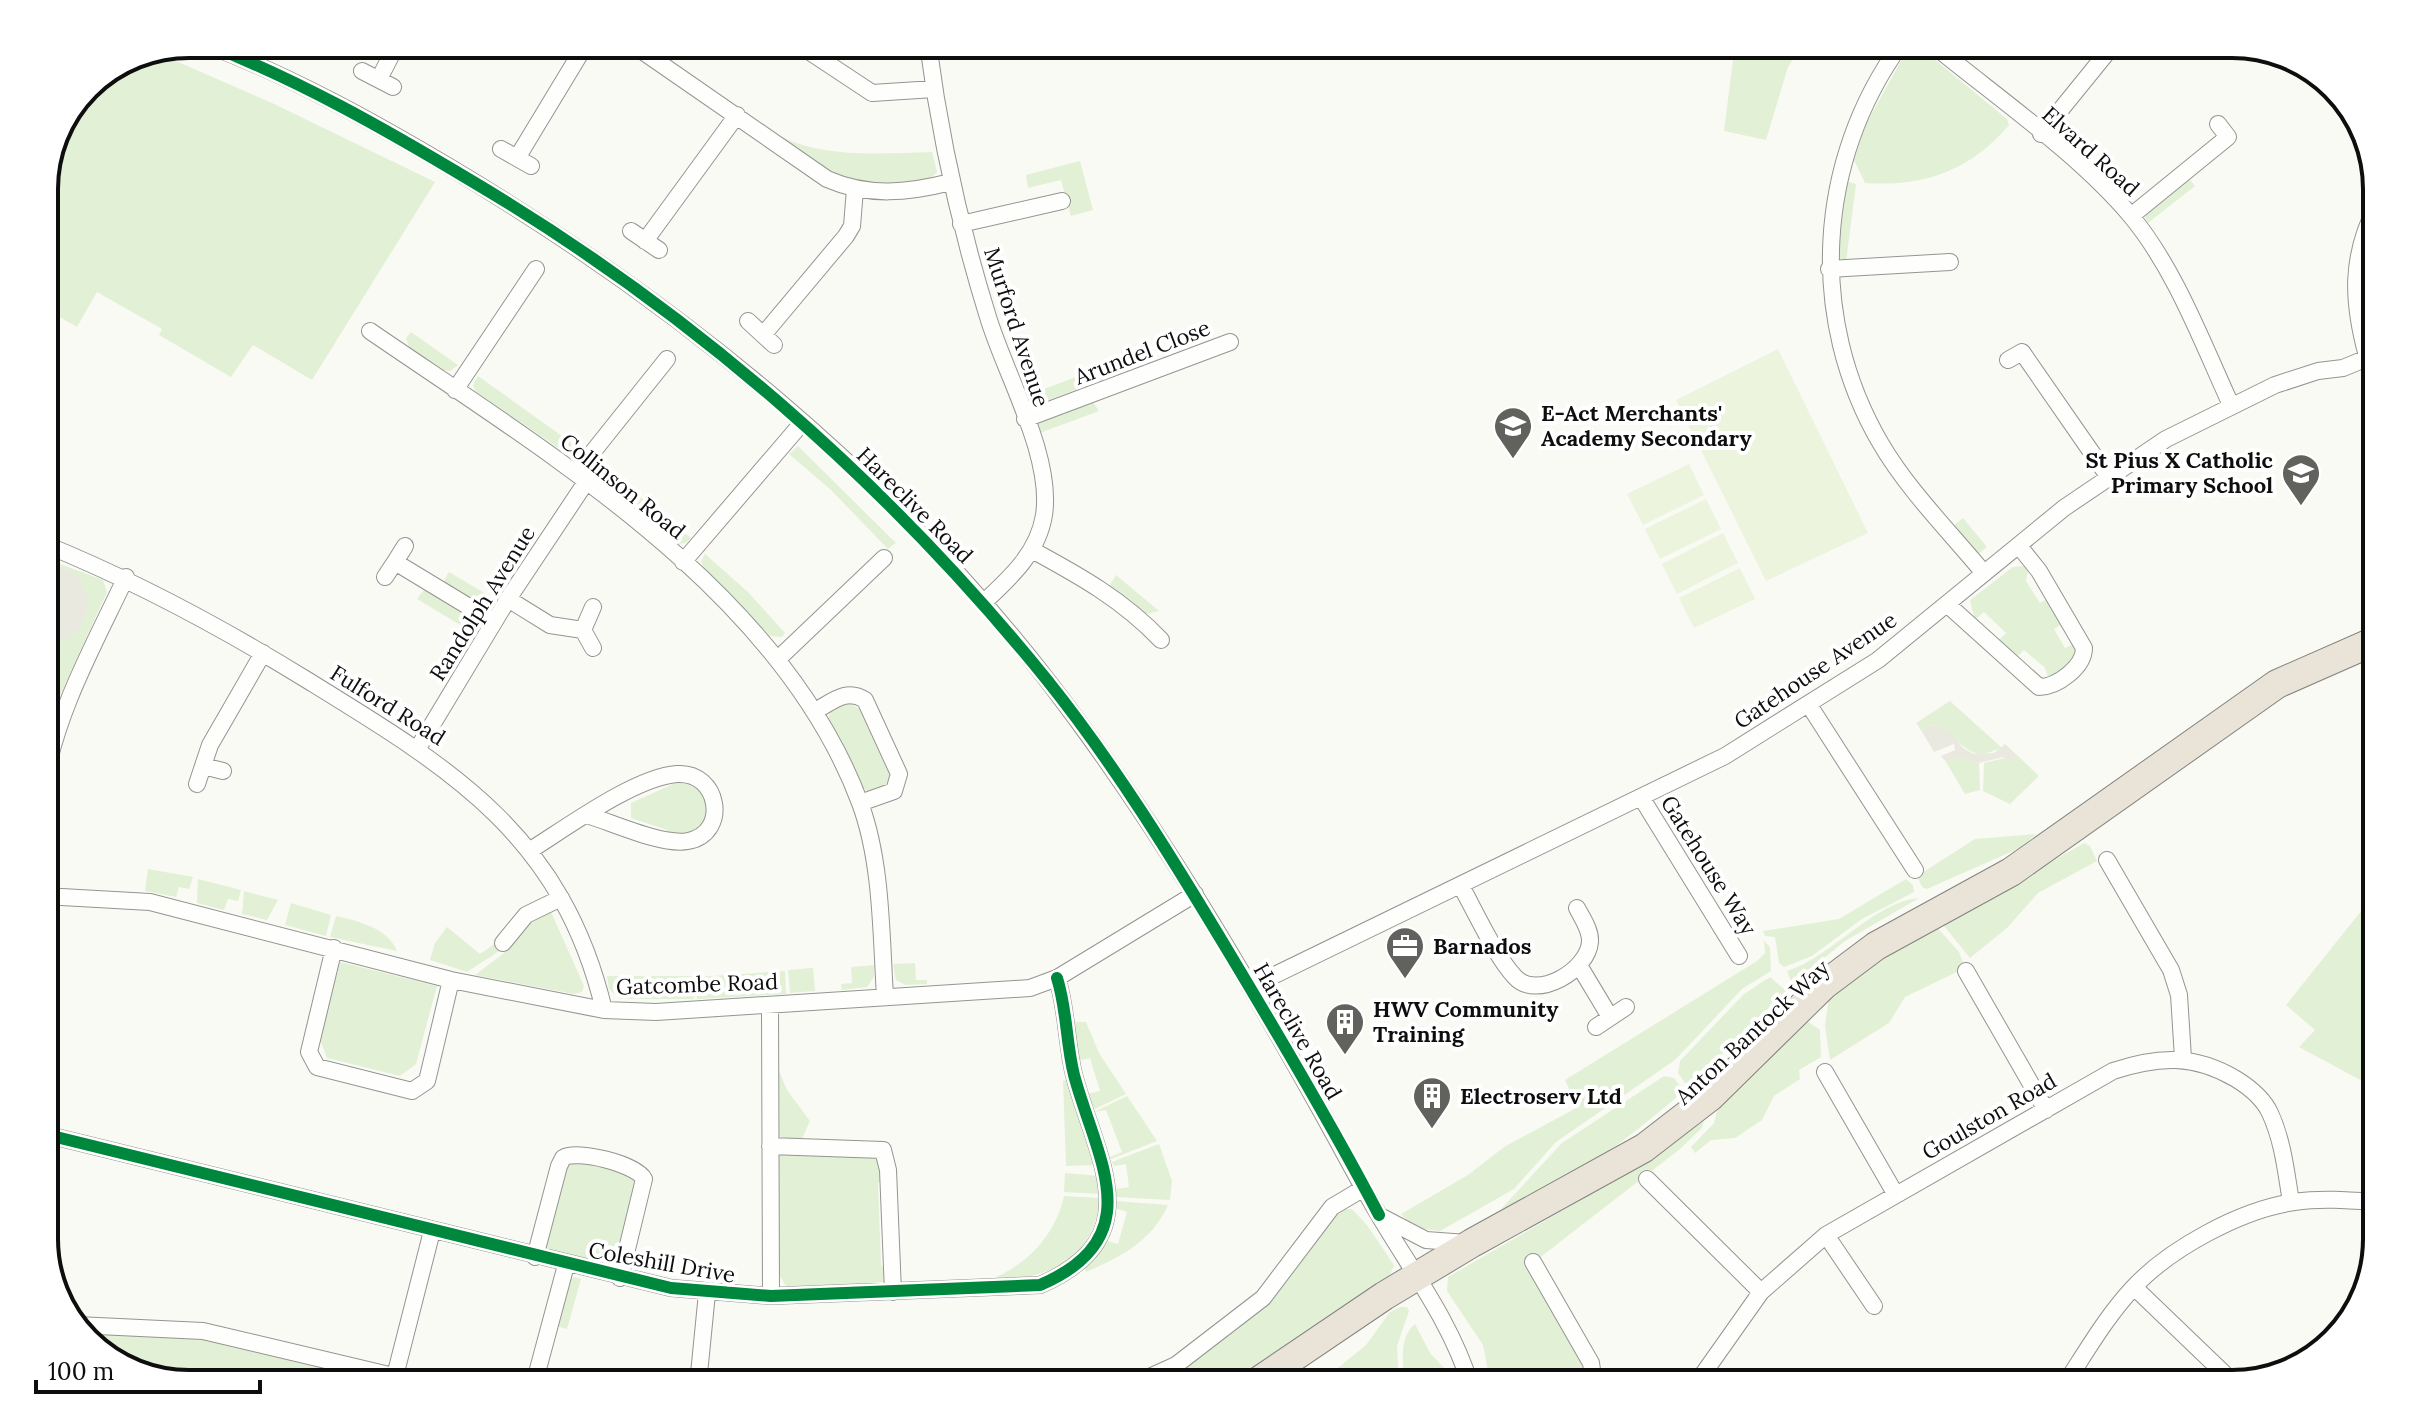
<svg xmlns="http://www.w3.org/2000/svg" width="2421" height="1428" font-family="Lora,serif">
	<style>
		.green { fill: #e2f0d5 }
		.pitch { fill: #ecf4de }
		.plaza { fill: #eae9df }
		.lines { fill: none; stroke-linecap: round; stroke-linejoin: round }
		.minor-casing { stroke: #949492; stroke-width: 18 }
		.trunk-casing { stroke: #82827f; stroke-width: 30 }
		.minor { stroke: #fefefd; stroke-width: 16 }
		.trunk { stroke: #eae4d8; stroke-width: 28 }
		.cycleway-casing { stroke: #fff; stroke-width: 17 }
		.cycleway { stroke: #00873e; stroke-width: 12 }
		.labels { text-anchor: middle; stroke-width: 8; stroke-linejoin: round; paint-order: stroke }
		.street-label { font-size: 22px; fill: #0e0e0e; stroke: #fff }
		.poi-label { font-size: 22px; font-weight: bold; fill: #0e0e0e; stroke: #fff; text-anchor: start }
		.rim { fill: none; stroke: #0e0e0e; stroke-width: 4 }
	</style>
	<rect width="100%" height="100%" fill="#fafaf4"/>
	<path class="green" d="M 1735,44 L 1803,44 L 1788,67 L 1766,140 L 1724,131 Z
		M 1923,50 L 2007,119 L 2009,125 C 1970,171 1924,187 1865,183 L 1854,160 L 1866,124 L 1906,52 Z
		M 146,53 L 169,58 L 272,103 L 435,182 L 312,380 L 253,345 L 231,377 L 159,335 L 162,329 L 97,292 L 77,327 L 44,308 L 44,180 L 94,82 L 104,75 L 113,78 L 120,64 Z
		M 781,137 C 829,159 881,153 932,152 L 937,172 L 927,182 L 867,185 L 825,171 L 780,139 Z
		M 1080,161 L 1093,210 L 1071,216 L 1061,180 L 1028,188 L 1026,175 Z
		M 2187,176 L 2195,186 L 2148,223 L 2144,214 Z
		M 1846,181 L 1856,184 L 1846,262 L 1838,257 Z
		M 411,332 L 458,365 L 450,371 L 442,370 L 409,347 L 406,338 Z
		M 1125,358 L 1124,371 L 1038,404 L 1028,401 L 1026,396 Z
		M 478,376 L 583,451 L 575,456 L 569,455 L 476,392 L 473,385 Z
		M 1090,397 L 1099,411 L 1040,433 L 1038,424 L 1043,419 Z
		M 798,446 L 896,543 L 888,549 L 831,490 L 789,454 Z
		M 600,464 L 691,538 L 686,543 L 676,544 L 598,479 L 595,472 Z
		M 1963,518 L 1987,547 L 1977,555 L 1953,526 Z
		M 705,554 L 748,592 L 785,633 L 782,637 L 770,636 L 705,571 L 701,561 Z
		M 44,558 L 103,580 L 107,592 L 52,713 L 44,739 Z
		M 2024,566 L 2028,571 L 2026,581 L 2040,603 L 2049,598 L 2064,623 L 2054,629 L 2065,648 L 2076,643 L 2080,655 L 2049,680 L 2045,668 L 2024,650 L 2016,658 L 1998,641 L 2006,633 L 1984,612 L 1975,620 L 1970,600 L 2013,567 Z
		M 449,572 L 498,601 L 493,610 L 442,584 Z
		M 1116,575 L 1159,611 L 1145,614 L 1109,586 Z
		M 426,587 L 480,621 L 477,635 L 417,599 Z
		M 1950,701 L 2002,748 L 1981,755 C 1957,749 1957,732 1931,725 L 1921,730 L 1916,723 Z
		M 848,702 L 859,709 L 890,776 L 884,788 L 870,793 L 860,786 L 828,720 L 831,709 Z
		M 2017,755 L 2039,776 L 2010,804 L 1983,791 L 1984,763 Z
		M 1959,757 L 1979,763 L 1980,790 L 1965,794 L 1946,762 Z
		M 680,781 L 702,791 L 709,809 L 700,831 L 670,836 L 667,830 L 631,818 L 631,803 Z
		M 2036,834 L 2022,847 L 1927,889 L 1922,887 L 1917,876 L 1975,839 Z
		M 2084,843 L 2090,846 L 2097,861 L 2038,893 L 2007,928 L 1970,958 L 1944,926 L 1946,922 Z
		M 148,869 L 193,877 L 189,889 L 179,887 L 176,897 L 145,891 Z
		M 198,879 L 241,890 L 238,901 L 228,899 L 224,910 L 197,903 Z
		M 1906,879 L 1913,885 L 1914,892 L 1862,919 L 1812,956 L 1784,967 L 1779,963 L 1775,937 L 1765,936 L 1763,931 L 1839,919 Z
		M 244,891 L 278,900 L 267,920 L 242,914 Z
		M 2377,891 L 2377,1089 L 2299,1047 L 2315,1030 L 2286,1005 Z
		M 1919,898 L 1845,941 L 1792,984 L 1787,971 C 1830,958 1875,901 1919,898 Z
		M 291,903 L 331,915 L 326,936 L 285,925 Z
		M 551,912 L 584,986 L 582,992 L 574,994 L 475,975 L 508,950 L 531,923 Z
		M 336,916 C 358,921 388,928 397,951 L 330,937 Z
		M 1936,926 L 1959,952 L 1965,968 L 1905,997 L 1889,1023 L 1830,1060 L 1825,1026 L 1829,997 L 1881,959 Z
		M 447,927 L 480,954 L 497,942 L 504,948 L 467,972 L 430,960 L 435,943 Z
		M 1764,941 L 1770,947 L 1771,971 L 1742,989 L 1675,1060 L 1556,1142 L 1514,1189 L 1440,1231 L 1424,1229 L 1407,1221 L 1401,1214 L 1468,1175 L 1504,1147 L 1578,1107 L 1565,1080 L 1757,961 L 1765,953 Z
		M 340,962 L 437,986 L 416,1064 L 400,1076 L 327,1058 L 320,1040 Z
		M 915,963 L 916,980 L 927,980 L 927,984 L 905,985 L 896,980 L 893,964 Z
		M 874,965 L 874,977 L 867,987 L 842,990 L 841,984 L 852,983 L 851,967 Z
		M 813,968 L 815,991 L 790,993 L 788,970 Z
		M 785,971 L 786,994 L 697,999 L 696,977 Z
		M 607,976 L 693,976 L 694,999 L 620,999 L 609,989 Z
		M 1770,977 L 1786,991 L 1688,1087 L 1678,1073 L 1680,1061 L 1744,994 Z
		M 1807,1021 L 1820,1030 L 1821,1057 L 1799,1070 L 1800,1079 L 1774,1096 L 1762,1120 L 1735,1138 L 1711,1140 L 1695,1153 L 1691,1147 L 1714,1123 L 1718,1108 Z
		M 1072,1022 L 1086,1022 L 1099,1053 L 1126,1094 L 1095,1109 L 1087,1094 L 1100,1091 L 1090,1058 L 1078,1061 Z
		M 775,1071 L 779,1071 L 787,1090 L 810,1121 L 801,1141 L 778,1136 Z
		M 1664,1076 L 1674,1078 L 1684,1091 C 1629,1138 1570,1185 1501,1209 L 1562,1143 Z
		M 1066,1080 L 1097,1165 L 1066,1166 L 1063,1081 Z
		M 1127,1096 L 1157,1141 L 1111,1159 L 1110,1157 L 1122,1152 L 1106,1110 L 1094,1112 Z
		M 1704,1121 L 1702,1128 L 1680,1149 L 1529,1266 L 1591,1375 L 1580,1383 L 1496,1384 L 1490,1381 L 1483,1345 L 1447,1291 L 1448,1277 L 1643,1164 Z
		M 1159,1144 L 1172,1181 L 1170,1200 L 1116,1197 L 1116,1189 L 1129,1187 L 1126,1164 L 1114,1166 L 1112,1162 Z
		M 780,1154 L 880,1157 L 885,1178 L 878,1183 L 881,1265 L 889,1275 L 884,1282 L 794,1289 L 785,1285 L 777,1270 L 777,1162 Z
		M 571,1159 L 632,1174 L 635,1180 L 617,1259 L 608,1265 L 548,1250 L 544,1244 L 561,1167 Z
		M 1065,1173 L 1099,1176 L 1100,1194 L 1064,1192 Z
		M 1064,1196 L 1100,1198 C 1094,1258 1052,1276 999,1282 L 996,1277 C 1030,1262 1056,1233 1064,1196 Z
		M 1115,1201 L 1168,1205 C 1152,1241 1121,1257 1086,1272 L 1084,1266 L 1104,1240 L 1118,1244 L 1127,1212 L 1115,1208 Z
		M 1346,1209 L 1352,1209 L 1367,1225 L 1394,1265 L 1389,1277 L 1252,1373 L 1170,1376 C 1205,1353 1241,1330 1270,1300 C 1290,1278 1324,1219 1346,1209 Z
		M 574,1277 L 581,1279 L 567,1329 L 556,1326 L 568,1281 Z
		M 1400,1307 L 1407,1307 L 1409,1311 L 1397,1346 L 1399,1384 L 1318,1384 L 1366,1345 L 1390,1312 Z
		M 1415,1324 L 1430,1353 L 1445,1369 L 1442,1384 L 1405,1384 C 1403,1364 1398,1338 1415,1324 Z
		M 83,1331 L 204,1335 L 399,1384 L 262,1384 L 179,1368 L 122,1366 Z"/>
	<path class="pitch" d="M 1778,349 L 1868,533 L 1766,581 L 1676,400 Z
		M 1689,464 L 1704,495 L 1643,525 L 1627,494 Z
		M 1706,499 L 1721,529 L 1660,559 L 1645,529 Z
		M 1723,533 L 1738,563 L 1677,594 L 1662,564 Z
		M 1740,568 L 1755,599 L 1694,628 L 1679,598 Z"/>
	<path class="plaza" d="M 44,566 L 67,569 L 79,578 L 89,604 L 78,631 L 67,639 L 50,643 L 44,642 Z
		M 1931,725 L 1950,731 L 1963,748 L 1974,754 L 1994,753 L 2005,744 L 2017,755 L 2010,761 L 2003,757 L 1979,763 L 1959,757 L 1946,762 L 1941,756 L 1955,750 L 1954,744 L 1934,752 L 1921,730 Z"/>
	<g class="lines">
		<defs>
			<path id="minor" d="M 206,44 C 292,77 372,121 451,168 C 677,303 890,475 1051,685 C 1155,821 1242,969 1325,1118 C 1343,1151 1361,1185 1380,1217 C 1412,1271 1452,1324 1470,1384
				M 632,44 L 827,179 C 868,197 908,193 951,182
				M 798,44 L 872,93 L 934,89
				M 928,44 C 940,137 960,227 988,317 C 1005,374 1053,456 1044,515 C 1038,553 1010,578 983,603
				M 1901,44 C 1816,161 1807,318 1881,444 C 1908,490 1949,531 1983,572
				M 1932,44 C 1995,96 2078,153 2131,216 C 2175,269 2202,342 2231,405
				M 362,71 L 393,87
				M 379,79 L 397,44
				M 2041,134 L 2114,44
				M 501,149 L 531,166
				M 517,158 L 586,44
				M 2131,216 L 2228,137 L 2218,124
				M 961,224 L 1062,201
				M 631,231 L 659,250
				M 645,241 L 737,115
				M 1829,269 L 1950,262
				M 748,321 L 774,345
				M 370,331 C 549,454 781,591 860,803 C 882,862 881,934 885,996
				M 763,335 L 846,236 L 852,226 L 855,189
				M 2367,356 C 2352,301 2350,257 2377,205
				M 2008,360 L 2022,352 L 2108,476
				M 455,390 L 536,269
				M 1025,419 L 1230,342
				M 576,473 L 667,359
				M 44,544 C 138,582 221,627 307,680 C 450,768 562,834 604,1010
				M 1032,550 C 1080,576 1123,600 1161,640
				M 395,562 L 405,546
				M 683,562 L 802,423
				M 385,577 L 395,562 L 494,622
				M 508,599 L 550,625 L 583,630 L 593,648
				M 1948,605 L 2039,687 C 2057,687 2084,667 2084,648 L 2039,571 L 2019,546
				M 583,630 L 593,607
				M 779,658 L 884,558
				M 1809,705 L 1915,870
				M 817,710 C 833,701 847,688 865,700 L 899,774 L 894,791 L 860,803
				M 418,748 L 508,599 L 586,482
				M 203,766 L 223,771
				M 44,784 C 57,710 94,645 126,577
				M 197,784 L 210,745 L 263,653
				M 1641,797 L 1739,956
				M 529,851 C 566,828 635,777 677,774 C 719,771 730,833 688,841 C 663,846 613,823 587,815
				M 2107,860 L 2171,970 L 2179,995 L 2183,1058
				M 1461,886 C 1475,911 1496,957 1515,977 C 1537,1001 1588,970 1590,942 C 1591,930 1582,918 1577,908
				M 44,896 L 150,902 L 451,980 L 604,1010 L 656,1012 L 1030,988 L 1057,978 L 1195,894
				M 503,943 L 526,915 L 561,898
				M 334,948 L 309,1052 L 317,1067 L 412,1091 L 427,1081 L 451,980
				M 1580,967 L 1610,1017
				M 1966,971 L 2046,1110
				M 1250,987 L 1725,756 L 1878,660 L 2064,508 L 2166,439 L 2275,385 L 2318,371 L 2343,368 L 2377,354
				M 770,1005 L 771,1296
				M 1596,1027 L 1626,1007
				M 1825,1072 L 1896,1195
				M 44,1134 L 671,1288 L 771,1296 L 1040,1285 C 1152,1237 1096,1158 1074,1075 C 1066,1043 1067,1009 1057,978
				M 770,1146 L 883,1150 L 888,1170 L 893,1292
				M 1647,1179 L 1761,1292
				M 1380,1216 L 1426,1240 L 1467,1243
				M 1826,1235 L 1874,1306
				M 535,1257 L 559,1166 L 563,1158 C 577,1149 636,1164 644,1179 L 620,1278
				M 1533,1262 L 1591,1363 L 1594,1384
				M 2134,1287 L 2234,1383
				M 77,1325 L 203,1331 L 427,1384
				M 395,1376 L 432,1231
				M 534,1384 L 566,1265
				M 698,1384 L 707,1293
				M 1134,1384 L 1176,1365 L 1263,1298 L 1332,1207 L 1364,1188
				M 1696,1384 L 1761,1292 L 1826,1235 L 2113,1071 C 2158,1056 2194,1054 2236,1079 C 2249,1087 2263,1098 2270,1113 C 2283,1141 2286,1172 2291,1202
				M 2065,1384 C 2086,1352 2106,1317 2133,1288 C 2169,1249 2240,1210 2294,1202 C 2321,1198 2347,1200 2374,1202"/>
			<path id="trunk" d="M 1254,1384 L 1384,1296 L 1472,1243 L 1644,1148 L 1710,1097 L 1824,985 L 1876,946 L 2011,872 L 2277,684 L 2377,640"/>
		</defs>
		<use href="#minor" class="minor-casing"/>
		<use href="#trunk" class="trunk-casing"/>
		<use href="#minor" class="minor"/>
		<use href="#trunk" class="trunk"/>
		<defs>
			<path id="cycleway" d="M 206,44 C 299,80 385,129 470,180 C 690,310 886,481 1047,680 C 1116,766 1174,861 1231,956 C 1282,1041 1333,1127 1379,1215
				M 44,1134 L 671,1288 L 771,1296 L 1040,1285 C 1152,1237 1096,1158 1074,1075 C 1066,1043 1067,1009 1057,978"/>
		</defs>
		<use href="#cycleway" class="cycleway-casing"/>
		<use href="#cycleway" class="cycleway"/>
	</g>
	<defs>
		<symbol id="school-pin" viewBox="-11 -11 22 30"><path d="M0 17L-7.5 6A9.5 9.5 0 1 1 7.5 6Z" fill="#61615e" stroke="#fff"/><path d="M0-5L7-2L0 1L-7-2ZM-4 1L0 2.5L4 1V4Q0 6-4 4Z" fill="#fff"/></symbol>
		<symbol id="office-pin" viewBox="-11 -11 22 30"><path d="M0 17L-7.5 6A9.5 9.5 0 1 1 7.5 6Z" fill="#61615e" stroke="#fff"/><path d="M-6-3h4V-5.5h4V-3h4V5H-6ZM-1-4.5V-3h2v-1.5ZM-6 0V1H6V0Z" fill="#fff"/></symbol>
		<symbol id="building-pin" viewBox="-11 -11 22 30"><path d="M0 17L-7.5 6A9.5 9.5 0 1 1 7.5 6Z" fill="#61615e" stroke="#fff"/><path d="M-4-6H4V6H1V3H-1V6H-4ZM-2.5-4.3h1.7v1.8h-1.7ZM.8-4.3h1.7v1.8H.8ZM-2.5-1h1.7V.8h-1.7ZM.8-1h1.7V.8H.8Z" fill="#fff"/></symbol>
	</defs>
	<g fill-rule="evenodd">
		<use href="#school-pin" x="1491" y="404" width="44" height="60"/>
		<use href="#school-pin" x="2279" y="451" width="44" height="60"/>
		<use href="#office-pin" x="1383" y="924" width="44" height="60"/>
		<use href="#building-pin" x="1323" y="1000" width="44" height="60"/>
		<use href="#building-pin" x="1410" y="1074" width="44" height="60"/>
	</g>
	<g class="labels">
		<g class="street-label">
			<text transform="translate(2091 151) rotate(42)" y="8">Elvard Road</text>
			<text transform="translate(1017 327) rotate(72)" y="8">Murford Avenue</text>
			<text transform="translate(1142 352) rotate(-21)" y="8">Arundel Close</text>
			<text transform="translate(623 486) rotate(39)" y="8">Collinson Road</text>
			<text transform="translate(915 505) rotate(45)" y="8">Hareclive Road</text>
			<text transform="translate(482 603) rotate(-58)" y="8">Randolph Avenue</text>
			<text transform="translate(1815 670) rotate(-34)" y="8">Gatehouse Avenue</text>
			<text transform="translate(388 705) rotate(32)" y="8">Fulford Road</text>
			<text transform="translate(1709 865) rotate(58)" y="8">Gatehouse Way</text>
			<text transform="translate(697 984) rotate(-2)" y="8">Gatcombe Road</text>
			<text transform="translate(1298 1031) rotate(60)" y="8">Hareclive Road</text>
			<text transform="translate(1752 1032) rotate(-43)" y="8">Anton Bantock Way</text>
			<text transform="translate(1989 1116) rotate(-30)" y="8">Goulston Road</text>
			<text transform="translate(662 1262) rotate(10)" y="8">Coleshill Drive</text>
		</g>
		<g class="poi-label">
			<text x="1541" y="421">E-Act Merchants'<tspan x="1541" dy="25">Academy Secondary</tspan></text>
			<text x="2273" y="468" text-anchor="end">St Pius X Catholic<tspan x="2273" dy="25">Primary School</tspan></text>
			<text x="1433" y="954">Barnados</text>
			<text x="1373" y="1017">HWV Community<tspan x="1373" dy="25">Training</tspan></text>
			<text x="1460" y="1104">Electroserv Ltd</text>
		</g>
	</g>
	<path d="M0 0H2421V1428H0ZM189 58H2232A131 131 0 0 1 2363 189V1239A131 131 0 0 1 2232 1370H189A131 131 0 0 1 58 1239V189A131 131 0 0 1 189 58Z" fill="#fff" fill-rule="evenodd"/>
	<path class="rim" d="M189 58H2232A131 131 0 0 1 2363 189V1239A131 131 0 0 1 2232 1370H189A131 131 0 0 1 58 1239V189A131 131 0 0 1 189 58Z"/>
	<path d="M36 1380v12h224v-12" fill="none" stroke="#0e0e0e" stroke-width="4"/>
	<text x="48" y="1380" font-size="24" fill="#0e0e0e" stroke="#ffffff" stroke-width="6" paint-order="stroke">100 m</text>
</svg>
